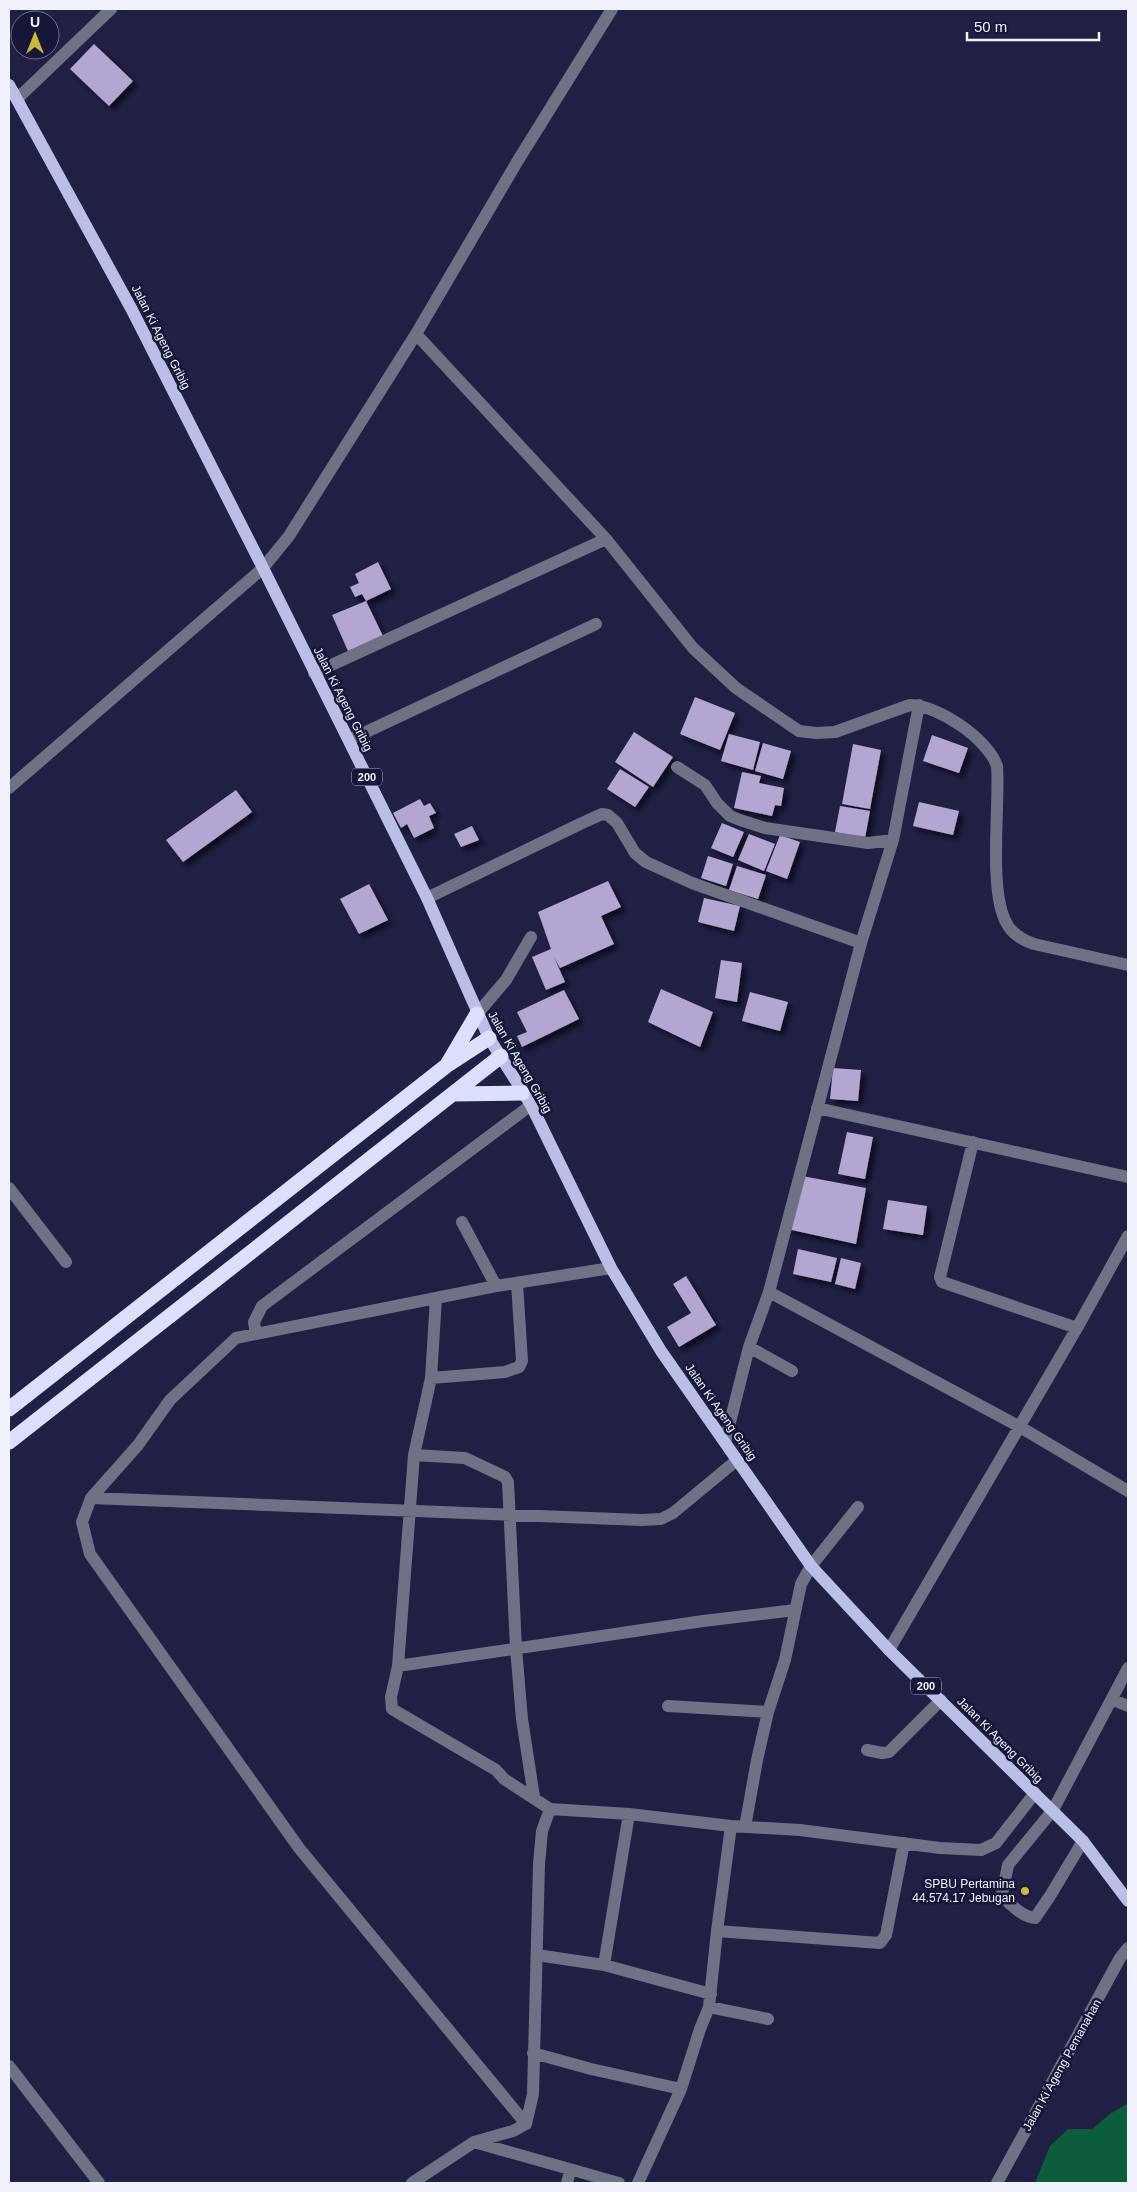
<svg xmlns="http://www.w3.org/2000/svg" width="1137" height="2192" font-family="Helvetica,sans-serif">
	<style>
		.green { fill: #0c5d3c }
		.building { fill: #b4a6d3; filter: url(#shadow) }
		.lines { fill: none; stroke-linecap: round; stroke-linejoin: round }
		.minor { stroke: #6f7285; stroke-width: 12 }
		.major { stroke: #babfe7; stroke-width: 12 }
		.highway { stroke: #dce0fd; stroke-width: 15 }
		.poi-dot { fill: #cdb938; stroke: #161639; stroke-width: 2 }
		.labels { text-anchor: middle; stroke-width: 5; stroke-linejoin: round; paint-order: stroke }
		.shield { fill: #161639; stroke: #afb0c2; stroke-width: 1 }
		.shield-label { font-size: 11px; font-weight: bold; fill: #f1f2fc }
		.street-label { font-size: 12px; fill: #f1f2fc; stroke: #161639 }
		.poi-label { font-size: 12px; fill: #f1f2fc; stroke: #161639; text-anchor: end }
	</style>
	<defs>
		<filter id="shadow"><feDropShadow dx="4.5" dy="4.5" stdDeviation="2.5" flood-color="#0009"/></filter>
	</defs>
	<rect width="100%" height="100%" fill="#1f2044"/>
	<path class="green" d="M 1128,2103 L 1128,2183 L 1035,2183 L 1050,2146 L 1068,2129 L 1092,2129 L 1110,2114 Z"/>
	<path class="building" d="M 94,44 L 133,81 L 109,106 L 70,69 Z
		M 378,562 L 391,589 L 366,601 L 362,594 L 355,597 L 350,587 L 359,583 L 355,574 Z
		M 366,601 L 383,636 L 348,651 L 332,615 Z
		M 695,697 L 735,713 L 720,750 L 680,734 Z
		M 634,732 L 673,757 L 653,787 L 615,762 Z
		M 729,734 L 760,742 L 753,770 L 721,761 Z
		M 932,735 L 968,748 L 959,773 L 923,761 Z
		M 763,743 L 791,751 L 783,779 L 755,771 Z
		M 853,744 L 881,750 L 870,809 L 842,804 Z
		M 620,769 L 649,787 L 635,807 L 607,789 Z
		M 742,772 L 761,776 L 759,783 L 784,788 L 781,806 L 775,805 L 772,816 L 734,808 Z
		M 236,790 L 252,812 L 183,862 L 166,840 Z
		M 420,799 L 424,806 L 430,803 L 436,813 L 429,816 L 434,828 L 414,838 L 407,824 L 401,828 L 393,813 Z
		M 919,802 L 959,811 L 953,835 L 913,826 Z
		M 840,806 L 870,811 L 865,838 L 835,832 Z
		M 722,823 L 744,832 L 733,857 L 711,848 Z
		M 472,826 L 479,840 L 461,847 L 454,834 Z
		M 749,834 L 775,844 L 764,871 L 738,860 Z
		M 780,835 L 800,842 L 787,879 L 766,871 Z
		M 708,856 L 733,864 L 726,886 L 701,878 Z
		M 737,866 L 766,875 L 758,899 L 729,890 Z
		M 608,881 L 621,907 L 601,916 L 614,944 L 560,968 L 554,957 L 565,982 L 546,990 L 532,957 L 551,949 L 538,912 Z
		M 369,884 L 388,920 L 359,934 L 340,899 Z
		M 704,898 L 740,906 L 734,931 L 698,922 Z
		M 721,960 L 742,963 L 737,1002 L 715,998 Z
		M 661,989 L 713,1012 L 700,1047 L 648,1022 Z
		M 564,990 L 579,1019 L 522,1047 L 517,1036 L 527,1032 L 517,1012 Z
		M 750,992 L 788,1002 L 780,1031 L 742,1021 Z
		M 833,1068 L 861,1070 L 858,1101 L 830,1099 Z
		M 847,1132 L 873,1137 L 865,1179 L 838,1174 Z
		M 802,1176 L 866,1188 L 856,1244 L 787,1229 Z
		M 888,1200 L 927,1206 L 923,1235 L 883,1229 Z
		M 798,1249 L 837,1258 L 831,1282 L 793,1274 Z
		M 841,1258 L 861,1263 L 855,1289 L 835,1284 Z
		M 686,1276 L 716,1325 L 679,1347 L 667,1327 L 691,1313 L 673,1284 Z"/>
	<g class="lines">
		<path class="minor" d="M 17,99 L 111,9
			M 416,334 L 606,539 L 693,648 L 736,688 L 799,731 L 816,733 L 835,732 L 910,705 C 938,705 988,739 997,766 C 1000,807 988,892 1007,924 C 1013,935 1023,940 1034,944 L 1128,965
			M 314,673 L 606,539
			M 349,740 L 596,624
			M 677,767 L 705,785 L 717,803 L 730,816 L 740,820 L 765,828 L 868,843 L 893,840
			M 9,788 L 263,568 L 289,536 L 416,334 L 517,162 L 612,9
			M 427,898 L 580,824 L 602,814 L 608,815 L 617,823 L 635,853 L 646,862 L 692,883 L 861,943
			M 477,1014 L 506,980 L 531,937
			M 817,1108 L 1128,1177
			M 973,1142 L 940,1277 L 942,1282 L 1077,1328
			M 9,1188 L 66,1262
			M 462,1222 L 496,1286
			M 769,1292 L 1020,1427 L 1128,1491
			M 256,1334 L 254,1322 L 262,1306 L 531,1105
			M 749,1347 L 792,1371
			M 431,1378 L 505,1372 L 519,1367 L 522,1361 L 517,1283
			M 725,1442 L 749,1347 L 769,1292 L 861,943 L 893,840 L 919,705
			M 414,1455 L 465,1458 L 505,1477 L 508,1482 L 516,1648 L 522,1719 L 534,1797
			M 91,1498 C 274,1507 458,1511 641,1520 L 661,1519 L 673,1513 L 737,1460
			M 889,1650 L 1077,1328 L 1128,1236
			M 398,1666 L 703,1621 L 795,1610
			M 1113,1700 L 1128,1706
			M 668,1706 L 768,1712
			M 867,1750 L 882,1753 L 889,1752 L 941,1700
			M 550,1809 L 629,1814 L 731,1826 L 800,1830 L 940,1848 L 981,1850 L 996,1843 L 1035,1793
			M 745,1827 L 757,1760 L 768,1712 L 785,1660 L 801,1584 L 811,1566 L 858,1507
			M 1083,1841 L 1050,1896 L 1035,1918 C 1023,1917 1009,1904 1002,1895 L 1008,1865 L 1053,1810 L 1128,1668
			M 717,1931 L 880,1943 L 886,1935 L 904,1843
			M 537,1955 L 604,1965 L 711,1994
			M 604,1965 L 629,1814
			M 709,2007 L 768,2019
			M 533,2053 L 591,2069 L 681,2089 L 700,2029 L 709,2007 L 717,1931 L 731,1826
			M 9,2066 L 99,2183
			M 526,2124 L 299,1848 L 90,1554 L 82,1522 L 91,1498 L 138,1445 L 170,1400 L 236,1338 L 496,1286 L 611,1268
			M 474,2142 L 619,2183
			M 412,2183 L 474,2142 L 513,2131 L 526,2124 L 533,2094 L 539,1864 L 542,1831 L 550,1809 L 504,1779 L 496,1770 L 392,1709 L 391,1697 L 398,1666 L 414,1455 L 431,1378 L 436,1298
			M 567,2183 L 570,2171
			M 638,2183 L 681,2089
			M 997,2183 L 1120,1958 L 1128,1948"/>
		<path class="major" d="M 9,85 L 132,310 L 263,568 L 427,898 L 489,1038 L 531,1105 L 611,1268 L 661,1351 L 811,1566 L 889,1650 L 1083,1841 L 1128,1901"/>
		<path class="highway" d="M 448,1063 L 477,1014
			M 454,1094 L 522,1093
			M 9,1409 L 446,1066 L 489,1038
			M 9,1442 L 501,1056"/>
	</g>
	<circle class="poi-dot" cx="1025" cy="1891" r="5"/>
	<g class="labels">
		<g class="shield">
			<rect x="352" y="768.5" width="30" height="17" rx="4"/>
			<rect x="911" y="1677.5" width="30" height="17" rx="4"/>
		</g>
		<g class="shield-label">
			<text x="367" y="781">200</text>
			<text x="926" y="1690">200</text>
		</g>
		<g class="street-label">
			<text transform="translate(161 337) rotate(63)" y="4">Jalan Ki Ageng Gribig</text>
			<text transform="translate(343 699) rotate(63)" y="4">Jalan Ki Ageng Gribig</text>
			<text transform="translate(520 1062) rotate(60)" y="4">Jalan Ki Ageng Gribig</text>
			<text transform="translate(721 1412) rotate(55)" y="4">Jalan Ki Ageng Gribig</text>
			<text transform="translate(1000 1740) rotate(45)" y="4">Jalan Ki Ageng Gribig</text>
			<text transform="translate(1062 2065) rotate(-61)" y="4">Jalan Ki Ageng Pemanahan</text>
		</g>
		<g class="poi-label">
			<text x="1015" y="1888">SPBU Pertamina<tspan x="1015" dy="14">44.574.17 Jebugan</tspan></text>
		</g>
	</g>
	<rect width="1137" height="2192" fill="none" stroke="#f1f2fc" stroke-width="20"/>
	<g transform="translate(35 35)"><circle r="24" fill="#161639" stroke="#6e6e87"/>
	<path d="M0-4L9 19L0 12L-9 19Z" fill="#cdb938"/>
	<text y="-8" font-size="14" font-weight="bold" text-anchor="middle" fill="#f1f2fc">U</text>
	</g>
	<path d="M967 32v8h132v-8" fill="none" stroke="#f1f2fc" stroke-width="2.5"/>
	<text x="974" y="32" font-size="15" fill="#f1f2fc" stroke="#161639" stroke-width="4" paint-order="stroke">50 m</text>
</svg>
